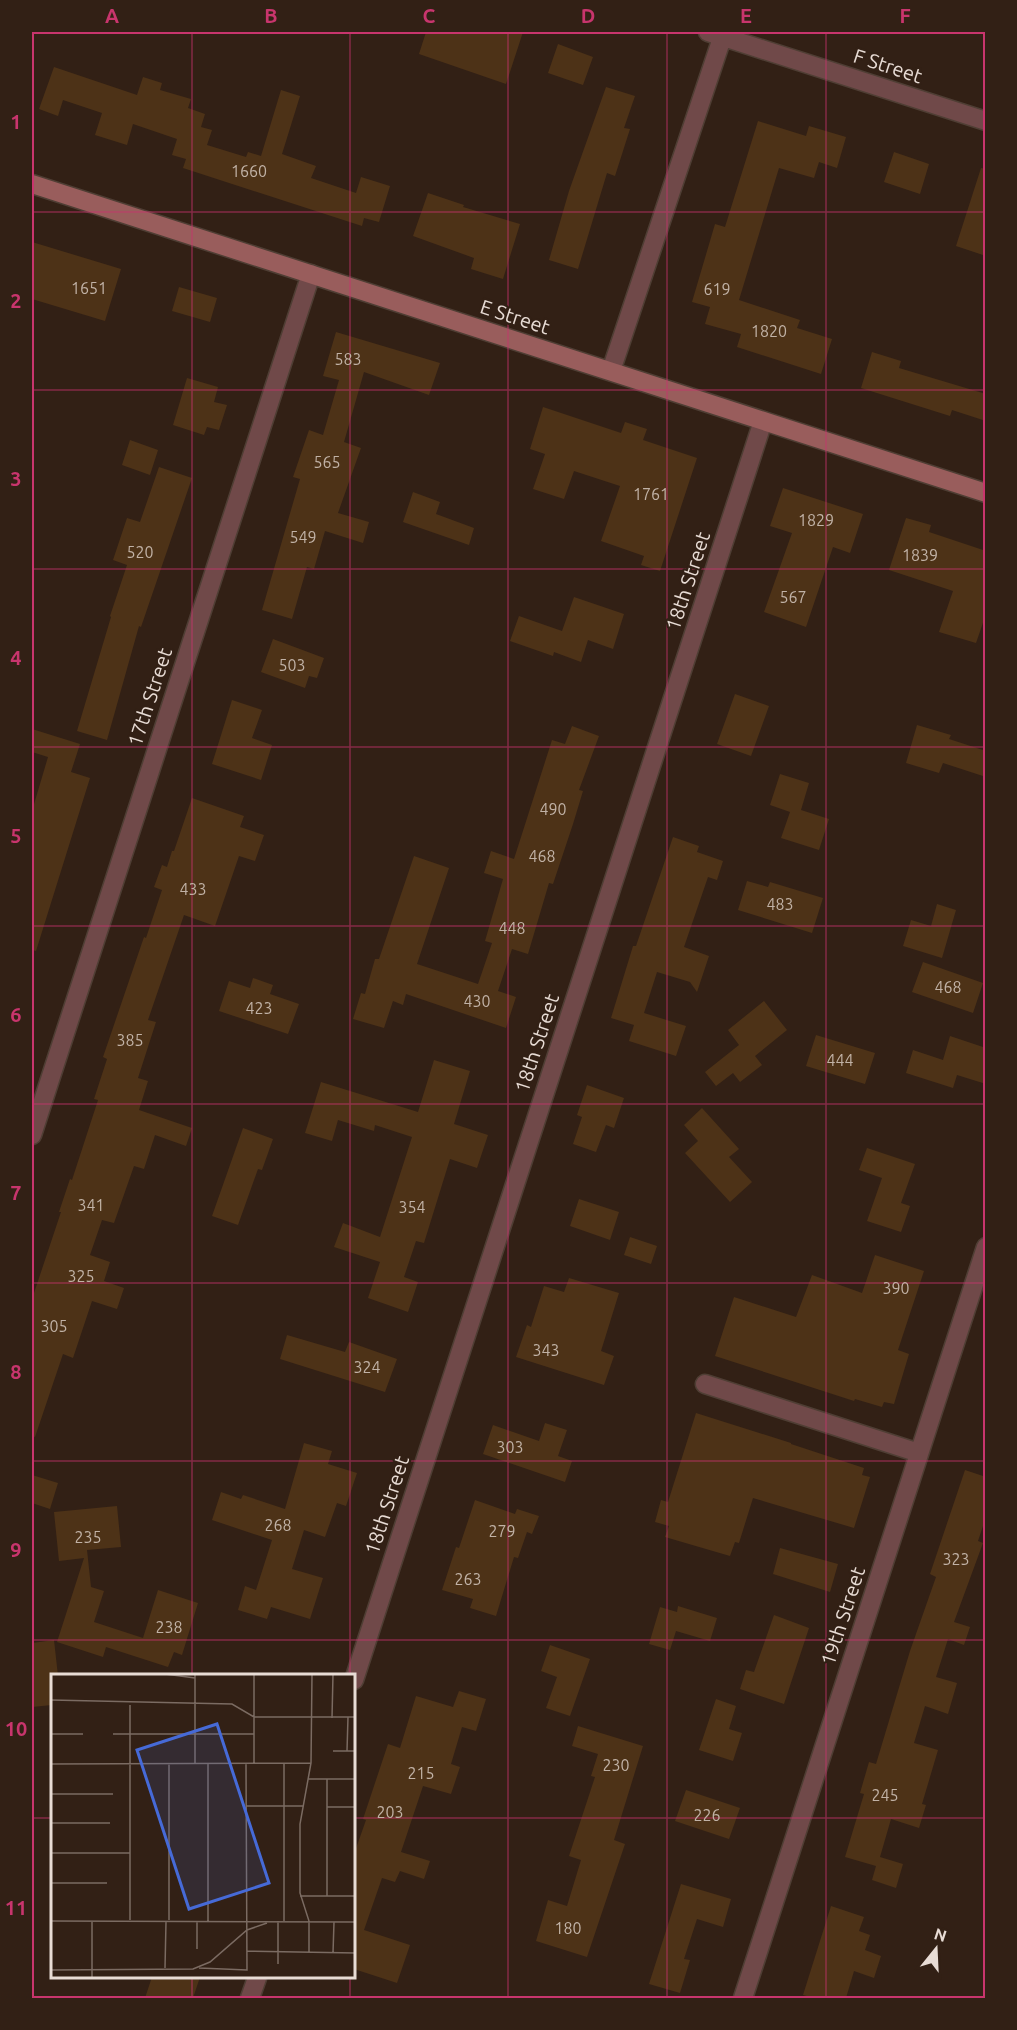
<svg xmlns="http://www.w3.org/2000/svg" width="1017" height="2030" font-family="Ubuntu,sans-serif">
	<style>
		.building { fill: #4d3217 }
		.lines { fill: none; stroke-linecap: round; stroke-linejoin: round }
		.street-casing { stroke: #4f3e34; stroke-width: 21 }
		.secondary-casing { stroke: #4f3e34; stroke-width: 21 }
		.street { stroke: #704949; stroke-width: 18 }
		.secondary { stroke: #995d5c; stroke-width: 18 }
		.grid { fill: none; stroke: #c8356d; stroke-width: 1.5; stroke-opacity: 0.55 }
		.labels { text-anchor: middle; stroke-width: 4.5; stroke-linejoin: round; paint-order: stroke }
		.number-label { font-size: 16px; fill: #c1b2a6 }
		.street-label { font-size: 20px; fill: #e8dcd5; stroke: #322015 }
		.inset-road { fill: none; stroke: #7b6b62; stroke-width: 1.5 }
		.view { fill: #466ad7; fill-opacity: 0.15; stroke: #466ad7; stroke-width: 3 }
		.inset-edge { fill: none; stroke: #e8dcd5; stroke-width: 3 }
		.neatline { fill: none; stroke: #c8356d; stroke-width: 2 }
		.grid-label { font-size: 20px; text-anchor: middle; font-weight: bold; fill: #c8356d }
	</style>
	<rect width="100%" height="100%" fill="#322015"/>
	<path class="building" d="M 426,32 L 523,32 L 506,84 L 419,54 Z
		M 558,44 L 593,57 L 583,85 L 548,73 Z
		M 54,67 L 137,95 L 143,77 L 162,83 L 160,90 L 191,99 L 188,108 L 205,114 L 201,127 L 212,130 L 207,145 L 246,157 L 248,152 L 261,156 L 281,90 L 300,96 L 282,154 L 316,166 L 311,178 L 356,193 L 361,177 L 390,186 L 379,222 L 364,218 L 362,226 L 183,168 L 186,159 L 172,155 L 177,139 L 133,124 L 127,145 L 95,135 L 102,113 L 63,100 L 58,116 L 39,109 Z
		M 606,87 L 635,96 L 624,128 L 630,129 L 615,176 L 607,173 L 578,269 L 549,260 L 569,191 Z
		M 758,121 L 806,136 L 809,126 L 846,137 L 837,168 L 819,162 L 814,178 L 779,168 L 739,300 L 800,320 L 797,328 L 832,339 L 821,374 L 737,347 L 741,334 L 705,324 L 710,307 L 692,302 L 715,224 L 725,227 Z
		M 894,152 L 929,164 L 920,194 L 884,182 Z
		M 981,168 L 986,169 L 986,256 L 956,246 Z
		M 428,193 L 464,205 L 463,207 L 520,224 L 503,279 L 471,269 L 474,258 L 413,236 Z
		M 32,242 L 121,269 L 105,321 L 32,299 Z
		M 179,287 L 217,298 L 210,322 L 172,311 Z
		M 336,332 L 440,363 L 429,395 L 364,372 L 344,442 L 361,448 L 338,513 L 369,522 L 363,543 L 325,531 L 314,569 L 307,567 L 292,619 L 262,610 L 300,479 L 293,477 L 309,430 L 323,435 L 339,380 L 323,376 Z
		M 872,352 L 901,361 L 899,368 L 986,394 L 986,421 L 952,410 L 950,416 L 861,388 Z
		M 187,378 L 218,387 L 214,402 L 227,405 L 219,430 L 207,427 L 204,435 L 173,425 Z
		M 543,407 L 621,433 L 625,422 L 647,429 L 643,440 L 697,458 L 660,571 L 641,565 L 644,556 L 601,541 L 620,486 L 574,471 L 564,499 L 533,489 L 545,454 L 530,449 Z
		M 130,440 L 158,450 L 150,475 L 122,465 Z
		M 159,467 L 192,478 L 141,627 L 139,626 L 107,740 L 77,731 L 111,617 L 110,616 L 127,565 L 113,560 L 127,518 L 140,522 Z
		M 783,488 L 863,514 L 850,553 L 833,547 L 806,627 L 764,612 L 792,533 L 770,526 Z
		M 413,492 L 440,502 L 436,514 L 474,528 L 469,545 L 403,522 Z
		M 906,518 L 931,525 L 929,532 L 986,551 L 986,614 L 976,643 L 939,632 L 953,591 L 889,570 Z
		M 574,597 L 624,614 L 613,649 L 588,640 L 581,662 L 554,652 L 553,656 L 510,641 L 519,616 L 562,631 Z
		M 273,639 L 324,658 L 317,678 L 309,676 L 305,688 L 261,672 Z
		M 735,694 L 769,706 L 751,756 L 717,744 Z
		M 232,700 L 262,710 L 252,738 L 272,745 L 261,780 L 212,764 Z
		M 917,725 L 951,735 L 949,739 L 986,751 L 986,777 L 943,763 L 939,773 L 906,763 Z
		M 572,726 L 599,736 L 579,790 L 583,791 L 573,824 L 553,884 L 549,883 L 528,954 L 512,949 L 498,991 L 516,997 L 506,1028 L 406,994 L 403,1005 L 393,1001 L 384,1028 L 353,1019 L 361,993 L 365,994 L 375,959 L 379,959 L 414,856 L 449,868 L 417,964 L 478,984 L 492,943 L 485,941 L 503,879 L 484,873 L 491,851 L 514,859 L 552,740 L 565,744 Z
		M 32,729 L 80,744 L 71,772 L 90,778 L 36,951 L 32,950 L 32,811 L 48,757 L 32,752 Z
		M 780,774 L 809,783 L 801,810 L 829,819 L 819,850 L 781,838 L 790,812 L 770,805 Z
		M 192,798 L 244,816 L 240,827 L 264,835 L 255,861 L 239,856 L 215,926 L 184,915 L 148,1020 L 156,1022 L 138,1078 L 148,1081 L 139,1110 L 192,1128 L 186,1146 L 155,1135 L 144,1169 L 134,1166 L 114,1223 L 102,1220 L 90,1255 L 110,1262 L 104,1281 L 124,1288 L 117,1309 L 92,1301 L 73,1358 L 63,1354 L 35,1437 L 32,1436 L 32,1299 L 61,1212 L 59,1212 L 70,1179 L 72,1180 L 98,1100 L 94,1099 L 107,1059 L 103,1057 L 144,937 L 146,938 L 162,890 L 154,887 L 162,865 L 167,867 L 172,851 L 174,851 Z
		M 673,837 L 699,846 L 697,852 L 723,861 L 717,880 L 708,877 L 684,947 L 709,956 L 697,992 L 690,982 L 657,972 L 644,1013 L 686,1026 L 676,1056 L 629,1041 L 634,1025 L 611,1018 L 633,946 L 636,946 Z
		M 747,881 L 768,887 L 770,882 L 823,898 L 812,933 L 738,910 Z
		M 937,904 L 956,910 L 942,958 L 903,946 L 911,920 L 931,926 Z
		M 923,962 L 983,983 L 973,1013 L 912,992 Z
		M 253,978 L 273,985 L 270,994 L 299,1004 L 288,1034 L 219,1011 L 229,981 L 250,988 Z
		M 764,1001 L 787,1030 L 755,1056 L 762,1065 L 740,1082 L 733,1073 L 716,1086 L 705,1072 L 739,1045 L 728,1030 Z
		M 816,1035 L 875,1053 L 865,1084 L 806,1066 Z
		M 950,1036 L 986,1048 L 986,1084 L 957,1075 L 953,1088 L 906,1073 L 913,1050 L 943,1060 Z
		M 434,1060 L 470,1071 L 454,1124 L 488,1135 L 477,1168 L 450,1159 L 424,1243 L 416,1241 L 404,1277 L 418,1282 L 408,1312 L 368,1298 L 380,1262 L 334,1247 L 343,1223 L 380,1237 L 412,1137 L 375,1125 L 374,1131 L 338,1120 L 332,1141 L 305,1133 L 321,1082 L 418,1112 Z
		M 587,1085 L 624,1098 L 614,1128 L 606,1125 L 596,1152 L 573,1144 L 582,1117 L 577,1115 Z
		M 702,1108 L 739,1149 L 729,1157 L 752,1182 L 730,1202 L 685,1153 L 698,1141 L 684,1125 Z
		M 243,1128 L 273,1139 L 262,1170 L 258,1169 L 238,1225 L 212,1216 Z
		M 867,1148 L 915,1164 L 901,1203 L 910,1206 L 901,1232 L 867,1221 L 882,1178 L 859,1170 Z
		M 579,1199 L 619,1212 L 610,1240 L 570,1226 Z
		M 630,1237 L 657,1246 L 651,1264 L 624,1255 Z
		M 875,1255 L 924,1271 L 898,1350 L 909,1354 L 894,1404 L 884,1402 L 882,1407 L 855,1399 L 854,1401 L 715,1356 L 734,1297 L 796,1317 L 812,1275 L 862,1293 Z
		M 569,1278 L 619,1293 L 601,1351 L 614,1356 L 604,1385 L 516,1357 L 527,1325 L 531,1327 L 544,1286 L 564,1292 Z
		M 287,1335 L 345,1352 L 349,1342 L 397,1359 L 385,1392 L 280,1359 Z
		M 696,1413 L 791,1443 L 791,1444 L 864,1468 L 862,1475 L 870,1477 L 854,1528 L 753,1498 L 739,1543 L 735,1542 L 730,1556 L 665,1537 L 669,1526 L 655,1522 L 661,1500 L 668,1502 Z
		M 545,1423 L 567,1430 L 558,1456 L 572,1461 L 565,1482 L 483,1454 L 493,1425 L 539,1441 Z
		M 304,1443 L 332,1451 L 328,1464 L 357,1473 L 346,1506 L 337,1503 L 325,1537 L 304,1530 L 292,1569 L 323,1578 L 310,1619 L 271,1607 L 267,1619 L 238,1610 L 245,1586 L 256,1590 L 272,1540 L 212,1520 L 221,1492 L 241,1499 L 243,1495 L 285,1509 Z
		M 965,1470 L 986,1477 L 986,1517 L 978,1541 L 983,1543 L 954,1622 L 970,1627 L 964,1645 L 948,1639 L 936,1677 L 957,1683 L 948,1714 L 925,1706 L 914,1743 L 938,1750 L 922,1804 L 926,1805 L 919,1828 L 891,1819 L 880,1857 L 903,1864 L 896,1888 L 872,1880 L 876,1866 L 845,1857 L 864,1794 L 860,1793 L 869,1762 L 876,1764 L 910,1651 L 936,1577 L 930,1574 Z
		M 32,1475 L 58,1483 L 50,1509 L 32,1503 Z
		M 475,1500 L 515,1514 L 517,1509 L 539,1516 L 532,1534 L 527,1532 L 518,1558 L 514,1557 L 496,1616 L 470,1608 L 473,1599 L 442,1590 L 456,1547 L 459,1548 Z
		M 117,1506 L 121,1547 L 87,1550 L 91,1587 L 104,1591 L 94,1622 L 143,1638 L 158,1590 L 198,1603 L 182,1655 L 174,1652 L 168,1667 L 106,1647 L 103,1657 L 57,1642 L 84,1558 L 59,1561 L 54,1512 Z
		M 780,1548 L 838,1564 L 830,1592 L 773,1574 Z
		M 678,1606 L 717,1618 L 710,1641 L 676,1631 L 670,1650 L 649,1644 L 660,1607 L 677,1612 Z
		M 774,1615 L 809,1628 L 784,1704 L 740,1689 L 746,1670 L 754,1672 Z
		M 54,1640 L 58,1676 L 52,1676 L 52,1705 L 32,1707 L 32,1643 Z
		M 550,1645 L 590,1659 L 570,1716 L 546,1708 L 557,1677 L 541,1671 Z
		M 459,1691 L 486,1699 L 476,1731 L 462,1727 L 451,1764 L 460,1767 L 451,1794 L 423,1786 L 401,1852 L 430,1861 L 424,1879 L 400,1871 L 395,1882 L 382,1878 L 364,1930 L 410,1945 L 397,1983 L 354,1969 L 354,1854 L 366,1820 L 363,1819 L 388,1744 L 400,1748 L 416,1696 L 453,1707 Z
		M 716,1699 L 736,1706 L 729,1729 L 742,1733 L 733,1761 L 699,1750 Z
		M 578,1726 L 643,1746 L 614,1840 L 625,1844 L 587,1957 L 536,1941 L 548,1900 L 567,1906 L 581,1860 L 569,1856 L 595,1777 L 591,1776 L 598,1754 L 572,1746 Z
		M 686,1790 L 740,1808 L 729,1839 L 675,1821 Z
		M 681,1884 L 731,1899 L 723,1927 L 697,1919 L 684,1959 L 690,1960 L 680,1993 L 649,1984 Z
		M 831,1906 L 864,1917 L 859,1931 L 870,1935 L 865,1950 L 881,1956 L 874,1978 L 854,1971 L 846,1998 L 814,1998 L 803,1995 Z
		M 152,1977 L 200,1977 L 193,1998 L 145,1998 Z"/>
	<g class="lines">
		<defs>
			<path id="street" d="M 708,32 L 986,121
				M 611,371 L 724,32
				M 32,1135 L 311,274
				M 705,1384 L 919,1453
				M 354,1680 L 763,421
				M 250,1998 L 257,1978
				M 743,1998 L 986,1247"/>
			<path id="secondary" d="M 32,184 L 986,493"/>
		</defs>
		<use href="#street" class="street-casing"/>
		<use href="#secondary" class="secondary-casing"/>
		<use href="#street" class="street"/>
		<use href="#secondary" class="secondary"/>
	</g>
	<path class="grid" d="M 192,32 L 192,1676M 350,32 L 350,1676M 508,32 L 508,1998M 667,32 L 667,1998M 826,32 L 826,1998M 32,212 L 986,212M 32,390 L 986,390M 32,569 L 986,569M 32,747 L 986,747M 32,926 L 986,926M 32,1104 L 986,1104M 32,1283 L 986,1283M 32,1461 L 986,1461M 32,1640 L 986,1640M 32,1818 L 52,1818M 354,1818 L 986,1818M 192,1978 L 192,1998M 350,1978 L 350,1998"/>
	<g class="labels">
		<g class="number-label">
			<text x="249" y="177">1660</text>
			<text x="89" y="294">1651</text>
			<text x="717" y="295">619</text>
			<text x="769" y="337">1820</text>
			<text x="348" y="365">583</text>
			<text x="327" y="468">565</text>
			<text x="651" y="500">1761</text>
			<text x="816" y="526">1829</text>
			<text x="303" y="543">549</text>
			<text x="140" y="558">520</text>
			<text x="920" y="561">1839</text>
			<text x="793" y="603">567</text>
			<text x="292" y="671">503</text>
			<text x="553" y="815">490</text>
			<text x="542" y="862">468</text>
			<text x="193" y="895">433</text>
			<text x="780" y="910">483</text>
			<text x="512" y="934">448</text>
			<text x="948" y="993">468</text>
			<text x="477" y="1007">430</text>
			<text x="259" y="1014">423</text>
			<text x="130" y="1046">385</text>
			<text x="840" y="1066">444</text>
			<text x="91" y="1211">341</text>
			<text x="412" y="1213">354</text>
			<text x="81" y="1282">325</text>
			<text x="896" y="1294">390</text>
			<text x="54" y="1332">305</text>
			<text x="546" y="1356">343</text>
			<text x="367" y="1373">324</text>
			<text x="510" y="1453">303</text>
			<text x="278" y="1531">268</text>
			<text x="502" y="1537">279</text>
			<text x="88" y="1543">235</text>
			<text x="956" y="1565">323</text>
			<text x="468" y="1585">263</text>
			<text x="169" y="1633">238</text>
			<text x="616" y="1771">230</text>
			<text x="421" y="1779">215</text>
			<text x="885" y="1801">245</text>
			<text x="390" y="1818">203</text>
			<text x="707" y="1821">226</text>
			<text x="568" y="1934">180</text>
		</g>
		<g class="street-label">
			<text transform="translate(888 66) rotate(18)" y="7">F Street</text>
			<text transform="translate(515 317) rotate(18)" y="7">E Street</text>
			<text transform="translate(688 581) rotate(-72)" y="7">18th Street</text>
			<text transform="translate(150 697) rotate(-72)" y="7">17th Street</text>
			<text transform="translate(537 1043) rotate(-72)" y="7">18th Street</text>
			<text transform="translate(387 1505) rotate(-72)" y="7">18th Street</text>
			<text transform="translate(843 1616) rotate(-72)" y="7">19th Street</text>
		</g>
	</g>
	<g transform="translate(51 1674)">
		<rect width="304" height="304" fill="#322015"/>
		<path class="inset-road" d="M 114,0 L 144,4M 0,26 L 181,30 L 203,43 L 305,43M 304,43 L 304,0M 281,44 L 282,0M 0,60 L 32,60M 62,60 L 203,60M 282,77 L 305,77M 296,77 L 297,43M 144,89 L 144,0M 157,89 L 157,248M 203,89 L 203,0M 0,90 L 260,89M 257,105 L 305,105M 0,120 L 62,120M 195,132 L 252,132M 276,133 L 305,133M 0,149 L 59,149M 0,179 L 79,179M 0,209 L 56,209M 249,222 L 304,222M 276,222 L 276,105M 79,246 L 79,31M 118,246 L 118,89M 0,247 L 305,248M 233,247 L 233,89M 41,248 L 41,304M 146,248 L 146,275M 304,248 L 304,133M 196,277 L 305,279M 258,278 L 258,247 L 249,219 L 249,150 L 260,89 L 261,0M 282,279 L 283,248M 227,290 L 227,247M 114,294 L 115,248M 148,294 L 196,296 L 195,90M 0,296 L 142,295 L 159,288 L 196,256 L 216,249"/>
		<path class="view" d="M 166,50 L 218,209 L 138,235 L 86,76 Z"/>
		<rect width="304" height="304" class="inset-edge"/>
	</g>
	<rect width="1017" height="2030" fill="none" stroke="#322015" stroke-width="66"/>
	<g transform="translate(936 1949) rotate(18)" stroke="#322015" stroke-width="4.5" paint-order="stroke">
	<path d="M0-4.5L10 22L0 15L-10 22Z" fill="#e8dcd5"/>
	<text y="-9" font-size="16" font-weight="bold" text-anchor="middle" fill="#e8dcd5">N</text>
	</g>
	<rect x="33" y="33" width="951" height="1964" class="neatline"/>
	<g class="grid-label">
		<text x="112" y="23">A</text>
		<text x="271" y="23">B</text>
		<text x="429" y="23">C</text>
		<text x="588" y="23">D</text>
		<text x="746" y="23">E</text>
		<text x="905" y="23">F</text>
		<text x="16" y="129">1</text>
		<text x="16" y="308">2</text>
		<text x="16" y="486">3</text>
		<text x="16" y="665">4</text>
		<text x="16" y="843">5</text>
		<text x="16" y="1022">6</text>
		<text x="16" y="1200">7</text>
		<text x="16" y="1379">8</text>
		<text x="16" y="1557">9</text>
		<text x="16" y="1736">10</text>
		<text x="16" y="1915">11</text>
	</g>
</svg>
